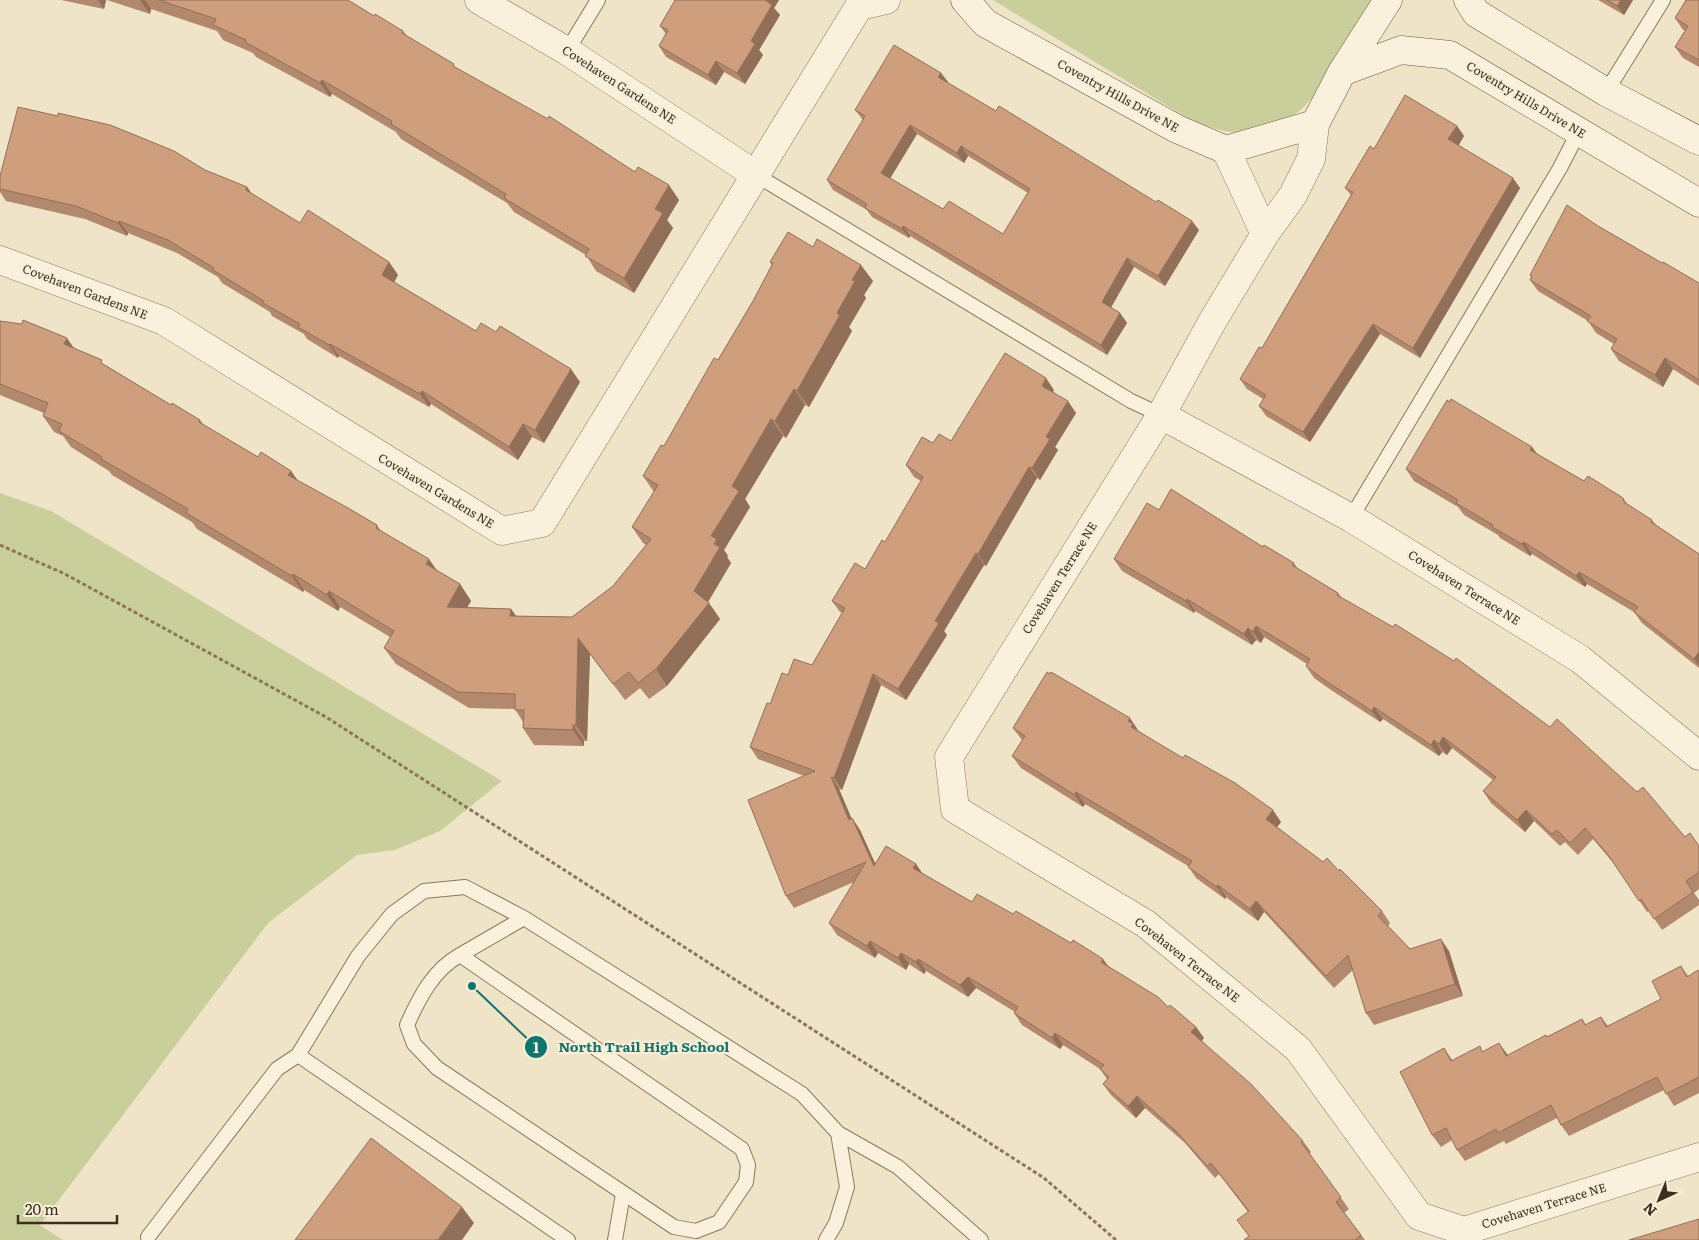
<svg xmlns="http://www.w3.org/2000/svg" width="1699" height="1240" font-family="Literata,serif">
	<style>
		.green { fill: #c9cf9b }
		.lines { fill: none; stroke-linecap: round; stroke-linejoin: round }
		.lane-casing { stroke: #8d765c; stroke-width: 16 }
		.street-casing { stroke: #8d765c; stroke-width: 29 }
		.secondary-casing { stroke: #6f573f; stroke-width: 29 }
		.path { stroke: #8d765c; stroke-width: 3; stroke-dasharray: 4 2.5; stroke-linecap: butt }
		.lane { stroke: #faf1dc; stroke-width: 14 }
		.street { stroke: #faf1dc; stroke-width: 28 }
		.secondary { stroke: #faf1dc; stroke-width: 28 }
		.wall { fill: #b2896c; fill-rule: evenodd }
		.shaded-wall { fill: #916f58 }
		.building { fill: #cf9f7d; stroke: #916f58; fill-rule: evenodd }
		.labels { text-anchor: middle; stroke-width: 4.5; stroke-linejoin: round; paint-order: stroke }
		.street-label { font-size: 12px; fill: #3d2e20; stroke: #f7eed8 }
		.leader { fill: none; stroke: #0f766e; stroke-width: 2 }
		.callout-dot { fill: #0f766e; stroke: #f7eed8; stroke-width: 2 }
		.mark-label { font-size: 15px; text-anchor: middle; font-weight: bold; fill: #fff }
		.callout-label { font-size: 14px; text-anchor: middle; font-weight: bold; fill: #0f766e; stroke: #f7eed8; stroke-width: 4.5; stroke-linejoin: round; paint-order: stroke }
	</style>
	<rect width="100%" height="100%" fill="#f0e4c8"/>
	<path class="green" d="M 993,0 L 1372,0 C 1329,76 1296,168 1189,119 Z
		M 0,493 L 51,511 L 502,781 L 440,831 L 395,850 L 357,855 L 268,923 L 40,1225 L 63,1240 L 0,1240 Z"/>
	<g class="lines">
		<defs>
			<path id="lane" d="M 567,51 L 598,0
				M 1606,92 L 1663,0
				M 756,175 L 1131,401 L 1161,415
				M 1351,518 L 1560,168 L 1579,131
				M 460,955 L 742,1149 L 748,1165 L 746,1182 L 719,1222 L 696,1231 L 674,1227 L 437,1068 L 414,1044 L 407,1025 C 419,998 433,970 460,955 L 524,918
				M 148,1237 L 277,1069 L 298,1055
				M 568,1240 L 298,1055 L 358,956 L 392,914 L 424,891 L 465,887 L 524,918 L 802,1094 L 838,1133 L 898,1167 L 981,1240
				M 615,1240 L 623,1194
				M 826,1240 L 836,1223 L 847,1187 L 838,1133"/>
			<path id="street" d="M 479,0 L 567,51 L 756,175
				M 859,6 L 886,0
				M 1315,124 L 1311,159 L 1293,195 L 1265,234 L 1212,322 L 1161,415 L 949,757 L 955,809 L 1146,924 L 1298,1049 L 1419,1216 L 1464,1231 L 1699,1157
				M 1226,150 L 1265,234
				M 0,260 L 164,321 L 502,531 L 542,523 L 863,0
				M 1161,415 L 1351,518 L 1580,659 L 1699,756"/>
			<path id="secondary" d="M 965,0 L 985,23 L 1177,129 L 1226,150 L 1315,124 L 1342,72 L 1388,0
				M 1468,0 L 1476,13 L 1606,92 L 1699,141
				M 1342,72 L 1401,50 L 1450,55 L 1699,203"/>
		</defs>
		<use href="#lane" class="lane-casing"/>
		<use href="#street" class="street-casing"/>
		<use href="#secondary" class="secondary-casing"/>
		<path class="path" d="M 0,545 L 65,574 L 326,717 L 1044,1178 L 1116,1240"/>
		<use href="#lane" class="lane"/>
		<use href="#street" class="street"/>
		<use href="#secondary" class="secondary"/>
	</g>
	<path class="wall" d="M 61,0 L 106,0 L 104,9 Z
		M 107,0 L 348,0 L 374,16 L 403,31 L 407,36 L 458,69 L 679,200 L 667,220 L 673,228 L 634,293 L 596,271 L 586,255 L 514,212 L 507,203 L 401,139 L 396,132 L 332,94 L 330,97 L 256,57 L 253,53 L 223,40 L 217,31 L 151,9 L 150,14 Z
		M 675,0 L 779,0 L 774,8 L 780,15 L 759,50 L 763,55 L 745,84 L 724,72 L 716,85 L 666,57 L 659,46 L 666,34 L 660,26 Z
		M 1598,0 L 1633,0 L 1624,15 Z
		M 1699,0 L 1699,67 L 1683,58 L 1675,47 L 1685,30 L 1683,30 L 1675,18 Z
		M 941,73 L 948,82 L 947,83 L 1199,230 L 1165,286 L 1134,267 L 1111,308 L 1120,313 L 1127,323 L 1107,355 L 910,236 L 909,238 L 872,217 L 867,210 L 833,190 L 827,180 L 863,120 L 855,110 ZM 917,134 L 964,163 L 968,156 L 1028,193 L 1003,234 L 943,209 L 890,178 Z
		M 58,116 L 205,170 L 247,187 L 252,194 L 300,223 L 389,262 L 398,275 L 394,282 L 476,331 L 580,382 L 544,443 L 532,437 L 518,460 L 431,404 L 429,407 L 339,356 L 338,358 L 307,339 L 304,334 L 272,316 L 270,312 L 222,283 L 218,277 L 177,253 L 128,233 L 127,236 L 85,219 L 6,201 L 0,192 L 0,176 Z
		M 1457,126 L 1464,136 L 1458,145 L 1520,188 L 1420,358 L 1380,334 L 1310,442 L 1266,416 L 1259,406 L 1263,399 L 1247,389 L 1240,379 L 1262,348 L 1351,195 L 1345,188 L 1374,149 Z
		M 1598,226 L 1662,263 L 1699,283 L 1699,386 L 1673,369 L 1663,387 L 1619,361 L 1611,349 L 1614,344 L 1596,333 L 1588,321 L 1538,291 L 1530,280 L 1531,277 L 1530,275 Z
		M 770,262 L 873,281 L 864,295 L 866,298 L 849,327 L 852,331 L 809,407 L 805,405 L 786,438 L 783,436 L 745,499 L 750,507 L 724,550 L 728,556 L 727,557 L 731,563 L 708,602 L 720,619 L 667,686 L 649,699 L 640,688 L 625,700 L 590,654 L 587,741 L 584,741 L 584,746 L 534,745 L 523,728 L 523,722 L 515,709 L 469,708 L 396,664 L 384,648 L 390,637 L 340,607 L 338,611 L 304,590 L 303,592 L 197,529 L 192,522 L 112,475 L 109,471 L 71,447 L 63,436 L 54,432 L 43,416 L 44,413 L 0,395 L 0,321 L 74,348 L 107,366 L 171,405 L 200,420 L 204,425 L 258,457 L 291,471 L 298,481 L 377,525 L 381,531 L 438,571 L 460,584 L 471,601 L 467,607 L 511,609 L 516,616 L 572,617 L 613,586 L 646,545 L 643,543 L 632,527 L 654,492 L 643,476 L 664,446 L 718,360 L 753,301 L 772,265 Z
		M 1054,390 L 1053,392 L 1076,413 L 1055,447 L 1058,450 L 1040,480 L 1037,478 L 986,566 L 984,565 L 944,631 L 947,635 L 906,700 L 881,685 L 842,790 L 839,789 L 851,818 L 852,818 L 860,830 L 875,864 L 916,864 L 922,873 L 972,902 L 1108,966 L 1168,1007 L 1196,1027 L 1204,1038 L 1202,1041 L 1303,1141 L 1311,1152 L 1309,1154 L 1349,1209 L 1344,1213 L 1365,1240 L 1244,1240 L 1249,1236 L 1248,1212 L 1219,1174 L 1215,1178 L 1185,1143 L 1145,1108 L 1136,1118 L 1111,1095 L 1103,1084 L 1107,1079 L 1100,1069 L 1063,1045 L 1060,1049 L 1022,1025 L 1014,1013 L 1015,1012 L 976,988 L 968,997 L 926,971 L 924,974 L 909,964 L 906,970 L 878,953 L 875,958 L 837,935 L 829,923 L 854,882 L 794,908 L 786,896 L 804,776 L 758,759 L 750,747 L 770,704 L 788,675 L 812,665 L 842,613 L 840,612 L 832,601 L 865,569 L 885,542 L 921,481 L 914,477 L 906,465 L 933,443 L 951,441 Z
		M 1532,447 L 1537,454 L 1584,481 L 1623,498 L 1628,505 L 1652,520 L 1657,526 L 1699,554 L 1699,668 L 1642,623 L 1634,612 L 1587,584 L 1585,587 L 1532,554 L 1530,556 L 1500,538 L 1498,535 L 1464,515 L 1458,507 L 1414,481 L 1406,469 Z
		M 1159,510 L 1263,547 L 1294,563 L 1298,569 L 1338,593 L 1342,598 L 1685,837 L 1690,833 L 1699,846 L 1699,889 L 1694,893 L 1699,900 L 1699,905 L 1662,930 L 1649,911 L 1647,912 L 1615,865 L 1593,839 L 1578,855 L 1565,842 L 1560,846 L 1534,821 L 1525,832 L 1491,803 L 1483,791 L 1493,780 L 1452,748 L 1447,755 L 1442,752 L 1439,756 L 1383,719 L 1380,722 L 1331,690 L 1314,678 L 1306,666 L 1307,664 L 1264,637 L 1261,643 L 1256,640 L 1252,645 L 1195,611 L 1194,613 L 1122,571 L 1114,559 Z
		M 1050,674 L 1281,822 L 1277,827 L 1323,862 L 1339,871 L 1382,911 L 1390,923 L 1388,926 L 1410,949 L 1449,951 L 1463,996 L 1374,1025 L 1366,1013 L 1353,970 L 1334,988 L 1264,912 L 1258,921 L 1226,897 L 1225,899 L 1196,878 L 1188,866 L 1085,804 L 1083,807 L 1021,768 L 1012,756 L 1022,740 L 1013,728 Z
		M 1681,966 L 1688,976 L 1699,972 L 1699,1093 L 1674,1106 L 1664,1090 L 1569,1136 L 1561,1125 L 1557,1118 L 1506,1144 L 1504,1141 L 1465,1161 L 1457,1150 L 1452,1140 L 1441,1147 L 1432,1135 L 1453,1060 L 1483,1051 L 1507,1056 L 1547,1037 L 1582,1019 L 1586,1025 L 1601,1017 L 1608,1026 L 1661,999 Z"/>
	<path class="shaded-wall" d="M 98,0 L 106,0 L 104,9 Z
		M 140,0 L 145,0 L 151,9 L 150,14 Z
		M 765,0 L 779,0 L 774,8 L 780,15 L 759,50 L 763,55 L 745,84 L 737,73 L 751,41 Z
		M 1621,0 L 1633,0 L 1624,15 L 1617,6 Z
		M 716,61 L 724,72 L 716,85 L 708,75 Z
		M 941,73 L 948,82 L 945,87 L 938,77 Z
		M 322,80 L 332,94 L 330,97 L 320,83 Z
		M 910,125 L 917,134 L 888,182 L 881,173 Z
		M 1457,126 L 1464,136 L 1456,150 L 1448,139 Z
		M 961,146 L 968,156 L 964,163 L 957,153 Z
		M 1513,178 L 1520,188 L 1420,358 L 1413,348 Z
		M 669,185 L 679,200 L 667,220 L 673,228 L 634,293 L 624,278 L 655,209 Z
		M 247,187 L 256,200 L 246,190 Z
		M 119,221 L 128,233 L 127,236 L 118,223 Z
		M 1192,221 L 1199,230 L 1165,286 L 1158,276 Z
		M 903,226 L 910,236 L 909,238 L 902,229 Z
		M 1127,258 L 1134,267 L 1108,312 L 1102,302 Z
		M 389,262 L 398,275 L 391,288 L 382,275 Z
		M 861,265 L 873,281 L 864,295 L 866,298 L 849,327 L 852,331 L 809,407 L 797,391 L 852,280 Z
		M 1120,313 L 1127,323 L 1107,355 L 1101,345 Z
		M 1373,324 L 1380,334 L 1310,442 L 1303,432 Z
		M 67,338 L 78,354 L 64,344 Z
		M 330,344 L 339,356 L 338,358 L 329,345 Z
		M 1665,358 L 1673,369 L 1663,387 L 1655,375 Z
		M 571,369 L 580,382 L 544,443 L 535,430 Z
		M 1046,378 L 1054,390 L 1050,397 L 1042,386 Z
		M 794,389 L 805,405 L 786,438 L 775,421 Z
		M 422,391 L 431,404 L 429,407 L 420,394 Z
		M 1068,401 L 1076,413 L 1055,447 L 1058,450 L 1040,480 L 1032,468 L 1046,437 Z
		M 771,419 L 783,436 L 745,499 L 750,507 L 724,550 L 728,556 L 727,557 L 731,563 L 705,607 L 694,591 L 714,544 L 711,536 L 732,486 Z
		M 523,424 L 532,437 L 518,460 L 509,447 Z
		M 1532,447 L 1540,458 L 1530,450 Z
		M 1029,467 L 1037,478 L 986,566 L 978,554 Z
		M 291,471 L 302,487 L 288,475 Z
		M 1524,542 L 1532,554 L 1530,556 L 1522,544 Z
		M 976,553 L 984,565 L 944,631 L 947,635 L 906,700 L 898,689 L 935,621 Z
		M 429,559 L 440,575 L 426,564 Z
		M 1579,572 L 1587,584 L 1585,587 L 1576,576 Z
		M 293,574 L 304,590 L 303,592 L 292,576 Z
		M 460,584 L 471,601 L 458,623 L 447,607 Z
		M 329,591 L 340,607 L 338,611 L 327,595 Z
		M 1187,599 L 1195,611 L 1194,613 L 1186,601 Z
		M 709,603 L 720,619 L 667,686 L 656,669 Z
		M 511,609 L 522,625 L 510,616 Z
		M 1256,626 L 1264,637 L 1261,643 L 1253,632 Z
		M 1248,628 L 1256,640 L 1252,645 L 1244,634 Z
		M 578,638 L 590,654 L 587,741 L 576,725 Z
		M 1699,652 L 1699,666 L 1694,659 Z
		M 873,674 L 881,685 L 842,790 L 834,778 Z
		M 1374,707 L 1383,719 L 1380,722 L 1372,711 Z
		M 1130,718 L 1138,730 L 1131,727 L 1128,721 Z
		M 573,725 L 584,741 L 584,746 L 573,730 Z
		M 1443,737 L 1452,748 L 1447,755 L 1439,744 Z
		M 1434,740 L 1442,752 L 1439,756 L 1431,745 Z
		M 831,777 L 839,789 L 857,831 L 849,820 Z
		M 1076,792 L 1085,804 L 1083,807 L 1075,795 Z
		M 1273,810 L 1281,822 L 1274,831 L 1266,819 Z
		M 1526,810 L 1534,821 L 1525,832 L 1517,820 Z
		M 852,818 L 860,830 L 882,878 L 874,866 Z
		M 916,864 L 924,876 L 913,868 Z
		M 1218,885 L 1226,897 L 1225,899 L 1217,887 Z
		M 1256,901 L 1264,912 L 1258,921 L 1250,909 Z
		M 1441,939 L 1449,951 L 1463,996 L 1455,984 Z
		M 870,941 L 878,953 L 875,958 L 867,946 Z
		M 901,953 L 909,964 L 906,970 L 898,958 Z
		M 918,959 L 926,971 L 924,974 L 916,962 Z
		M 1103,959 L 1111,970 L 1101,962 Z
		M 968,977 L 976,988 L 968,997 L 960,985 Z
		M 1196,1027 L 1204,1038 L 1199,1043 L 1191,1032 Z
		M 1055,1033 L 1063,1045 L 1060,1049 L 1052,1038 Z
		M 1499,1043 L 1507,1054 L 1514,1068 L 1506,1056 Z
		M 1444,1048 L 1452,1060 L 1459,1073 L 1451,1061 Z
		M 1137,1096 L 1145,1108 L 1136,1118 L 1128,1106 Z
		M 462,1207 L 474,1223 L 462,1240 L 438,1240 Z"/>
	<path class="building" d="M 159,0 L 348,0 L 374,16 L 375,14 L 403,31 L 402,33 L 454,64 L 453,66 L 548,119 L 549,116 L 635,172 L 638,167 L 669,185 L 655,209 L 663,213 L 624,278 L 585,256 L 589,249 L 504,198 L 506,194 L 391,124 L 392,121 L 322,80 L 320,83 L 245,42 L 246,40 L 213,25 L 216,19 Z
		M 675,0 L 765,0 L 772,5 L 751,41 L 755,44 L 737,73 L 716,61 L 708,75 L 659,46 L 668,30 L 660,26 Z
		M 1607,0 L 1621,0 L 1617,6 Z
		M 1686,0 L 1699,0 L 1699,60 L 1675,47 L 1688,26 L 1675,18 Z
		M 894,45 L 941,73 L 938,77 L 996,111 L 999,106 L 1156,202 L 1158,200 L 1192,221 L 1158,276 L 1127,258 L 1102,302 L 1120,313 L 1101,345 L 903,226 L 902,229 L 865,208 L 867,204 L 827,180 L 865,116 L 855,110 ZM 910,125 L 957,153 L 961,146 L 1030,189 L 1003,234 L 949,201 L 943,209 L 881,173 Z
		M 1405,95 L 1457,126 L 1448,139 L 1513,178 L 1413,348 L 1373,324 L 1303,432 L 1259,406 L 1266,395 L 1240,379 L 1259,347 L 1262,348 L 1353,192 L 1345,188 L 1370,146 L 1374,149 Z
		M 18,107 L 58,116 L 58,113 L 110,125 L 130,133 L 174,151 L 205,170 L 247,187 L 246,190 L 300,223 L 308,210 L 389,262 L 382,275 L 476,331 L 481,323 L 496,332 L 500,326 L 571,369 L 535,430 L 523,424 L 509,447 L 422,391 L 420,394 L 330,344 L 329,345 L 298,327 L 300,324 L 263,303 L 264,301 L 213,270 L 214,268 L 168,240 L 119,221 L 118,223 L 76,206 L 0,189 L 0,176 Z
		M 1567,205 L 1598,226 L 1662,263 L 1663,262 L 1699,283 L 1699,380 L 1665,358 L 1655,375 L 1611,349 L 1617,339 L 1587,321 L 1591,316 L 1530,280 L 1532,276 L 1530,275 Z
		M 788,232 L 813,247 L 817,239 L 861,265 L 852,280 L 855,281 L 837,313 L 840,315 L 797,391 L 794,389 L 775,421 L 771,419 L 732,486 L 739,491 L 711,536 L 717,539 L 714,544 L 720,547 L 694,591 L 709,603 L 656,669 L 638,683 L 629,672 L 613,684 L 578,638 L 576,725 L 573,725 L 573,730 L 523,728 L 524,710 L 515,710 L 515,694 L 458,692 L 384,648 L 394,631 L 329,591 L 327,595 L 293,574 L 292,576 L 186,513 L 188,509 L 101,459 L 102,457 L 59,431 L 62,424 L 43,416 L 48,403 L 0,384 L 0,321 L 22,324 L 23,320 L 67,338 L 64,344 L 102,360 L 101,363 L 171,405 L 172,403 L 200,420 L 199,422 L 258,457 L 261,452 L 291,471 L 288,475 L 348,508 L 377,525 L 376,528 L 429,559 L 426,564 L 460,584 L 447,607 L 511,609 L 510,616 L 572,617 L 613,586 L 651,539 L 632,527 L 658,485 L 643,476 L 661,445 L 664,446 L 714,358 L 718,360 L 753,301 L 773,263 L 770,262 Z
		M 1005,353 L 1046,378 L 1042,386 L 1068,401 L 1046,437 L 1050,439 L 1032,468 L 1029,467 L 978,554 L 976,553 L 935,621 L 939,623 L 898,689 L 873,674 L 834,778 L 831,777 L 849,820 L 852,818 L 874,866 L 886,846 L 916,864 L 913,868 L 972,902 L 977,894 L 1013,914 L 1016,911 L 1071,943 L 1073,940 L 1103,959 L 1101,962 L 1158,997 L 1168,1007 L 1170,1005 L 1196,1027 L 1191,1032 L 1251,1084 L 1303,1141 L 1301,1142 L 1341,1197 L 1336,1202 L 1361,1235 L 1355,1240 L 1244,1240 L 1249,1236 L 1237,1220 L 1249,1211 L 1211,1163 L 1207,1166 L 1177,1132 L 1137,1096 L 1128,1106 L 1103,1084 L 1109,1077 L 1100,1069 L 1104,1065 L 1055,1033 L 1052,1038 L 1014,1013 L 1018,1007 L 968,977 L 960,985 L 918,959 L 916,962 L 901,953 L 898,958 L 870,941 L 867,946 L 829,923 L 866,862 L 786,896 L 748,800 L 815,771 L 750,747 L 767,703 L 770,704 L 782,673 L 788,675 L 794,659 L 812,665 L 845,608 L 832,601 L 855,563 L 865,569 L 882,540 L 885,542 L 923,477 L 906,465 L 922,437 L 933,443 L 939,434 L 951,441 Z
		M 1451,399 L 1532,447 L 1530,450 L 1584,481 L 1588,476 L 1623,498 L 1624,502 L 1652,520 L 1651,522 L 1699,554 L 1699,652 L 1694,659 L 1634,612 L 1638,607 L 1579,572 L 1576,576 L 1524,542 L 1522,544 L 1492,527 L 1493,525 L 1456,503 L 1458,500 L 1406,469 L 1447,400 L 1450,402 Z
		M 1171,489 L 1263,547 L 1264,545 L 1294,563 L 1292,565 L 1338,593 L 1337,595 L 1393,627 L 1395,624 L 1454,661 L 1456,658 L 1550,727 L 1557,719 L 1637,792 L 1643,787 L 1685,837 L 1690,833 L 1699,846 L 1699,872 L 1686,881 L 1693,892 L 1654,919 L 1641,899 L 1639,901 L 1609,856 L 1585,828 L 1570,843 L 1557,830 L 1552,834 L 1526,810 L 1517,820 L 1483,791 L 1496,777 L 1443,737 L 1439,744 L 1434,740 L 1431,745 L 1374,707 L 1372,711 L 1323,679 L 1306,666 L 1310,659 L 1256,626 L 1253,632 L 1248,628 L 1244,634 L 1187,599 L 1186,601 L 1114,559 L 1147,503 L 1159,510 Z
		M 1047,672 L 1050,674 L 1051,672 L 1130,718 L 1128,721 L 1133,724 L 1131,727 L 1183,758 L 1185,755 L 1235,783 L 1273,810 L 1266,819 L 1323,862 L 1327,858 L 1339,871 L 1340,869 L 1382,911 L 1378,916 L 1410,949 L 1441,939 L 1455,984 L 1366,1013 L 1348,955 L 1326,976 L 1256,901 L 1250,909 L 1218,885 L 1217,887 L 1188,867 L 1192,861 L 1076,792 L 1075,795 L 1012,756 L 1025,736 L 1013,728 Z
		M 1681,966 L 1687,977 L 1698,970 L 1699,972 L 1699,1077 L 1666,1094 L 1657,1077 L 1561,1125 L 1551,1105 L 1498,1133 L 1496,1129 L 1457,1150 L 1446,1128 L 1432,1135 L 1400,1072 L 1444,1048 L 1451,1061 L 1480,1046 L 1482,1052 L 1499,1043 L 1506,1056 L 1546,1035 L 1547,1037 L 1582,1019 L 1585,1025 L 1601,1017 L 1606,1027 L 1661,999 L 1652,981 Z
		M 371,1138 L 462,1207 L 438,1240 L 295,1240 Z
		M 1699,1219 L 1699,1240 L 1629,1240 Z"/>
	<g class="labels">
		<g class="street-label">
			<text transform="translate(619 85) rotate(33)" y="4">Covehaven Gardens NE</text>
			<text transform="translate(1118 96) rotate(29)" y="4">Coventry Hills Drive NE</text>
			<text transform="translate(1526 100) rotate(31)" y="4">Coventry Hills Drive NE</text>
			<text transform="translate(85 292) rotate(21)" y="4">Covehaven Gardens NE</text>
			<text transform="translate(436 491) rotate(31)" y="4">Covehaven Gardens NE</text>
			<text transform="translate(1060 578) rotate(-58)" y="4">Covehaven Terrace NE</text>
			<text transform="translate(1464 588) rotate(32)" y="4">Covehaven Terrace NE</text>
			<text transform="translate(1187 960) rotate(38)" y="4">Covehaven Terrace NE</text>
			<text transform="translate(1544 1206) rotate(-17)" y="4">Covehaven Terrace NE</text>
		</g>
	</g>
	<path class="leader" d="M472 986L536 1047"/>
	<g class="callout-dot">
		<circle cx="472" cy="986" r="5"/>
		<circle cx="536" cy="1047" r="12"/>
	</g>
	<g class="mark-label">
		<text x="536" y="1053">1</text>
	</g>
	<g class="callout-label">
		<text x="644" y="1052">North Trail High School</text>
	</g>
	<g transform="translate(1659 1200) rotate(224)" stroke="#f7eed8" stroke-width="4" paint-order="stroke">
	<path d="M0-4L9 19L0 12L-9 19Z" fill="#3d2e20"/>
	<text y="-8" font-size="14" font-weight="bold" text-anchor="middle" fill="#3d2e20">N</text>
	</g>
	<path d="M18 1215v8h99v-8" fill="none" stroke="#3d2e20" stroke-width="2.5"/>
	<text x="25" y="1215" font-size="15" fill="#3d2e20" stroke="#f7eed8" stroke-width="4" paint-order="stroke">20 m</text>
</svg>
